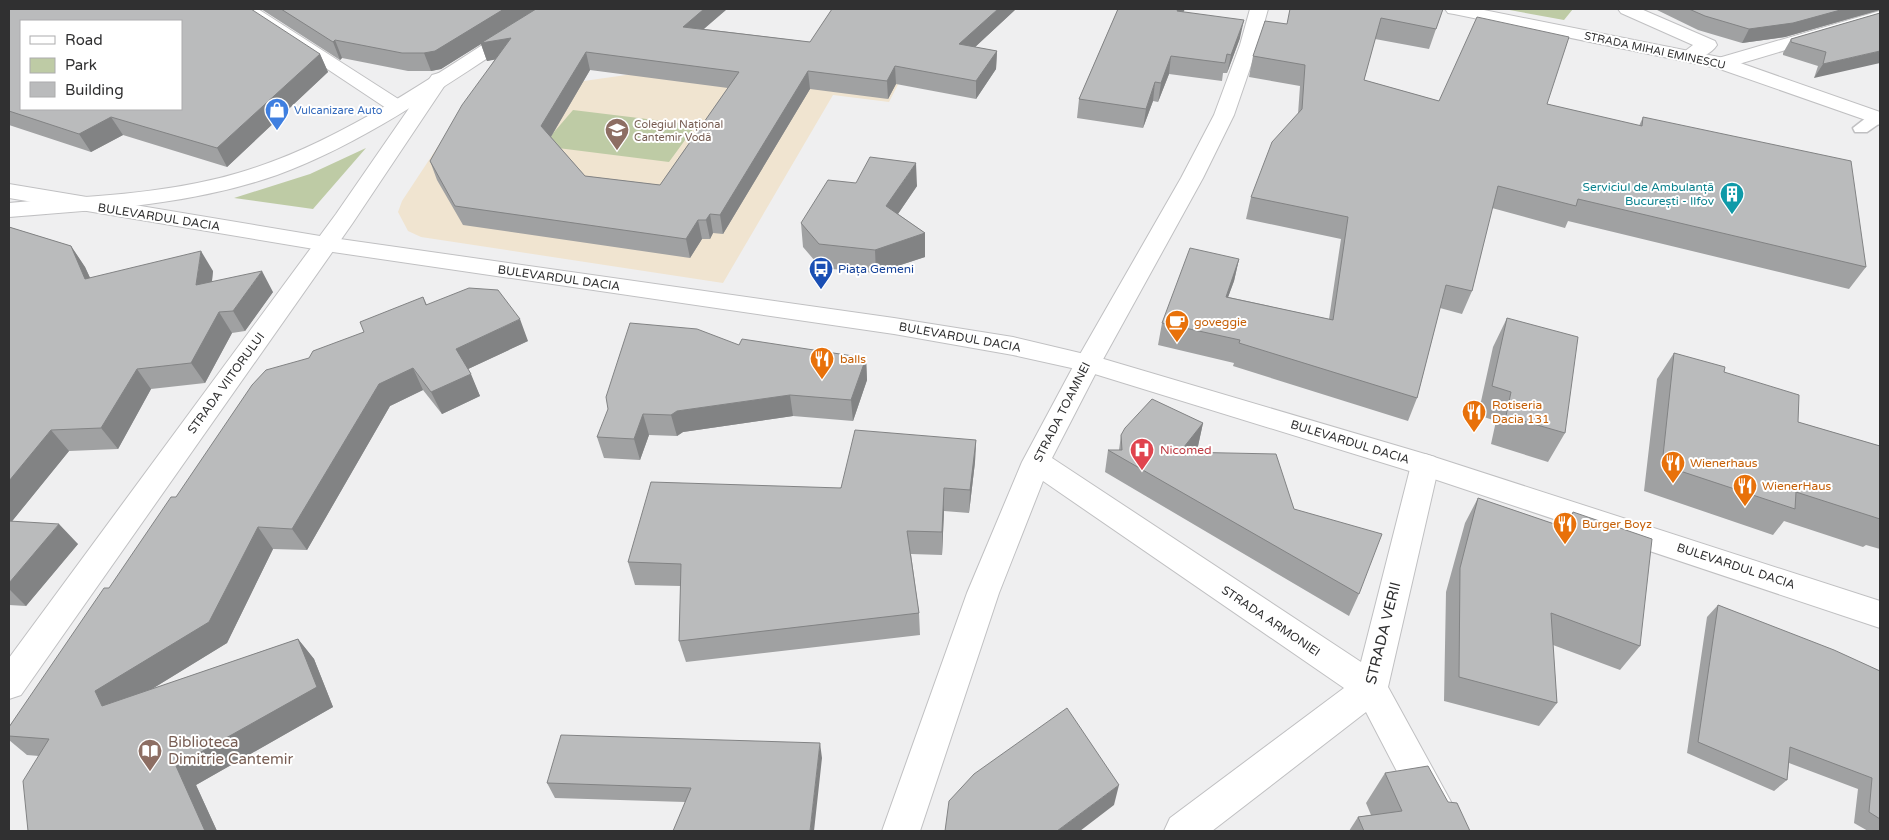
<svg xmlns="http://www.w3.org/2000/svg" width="1889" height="840" font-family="'Varela Round',sans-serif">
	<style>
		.education { fill: #f0e4d0 }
		.green { fill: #becba5 }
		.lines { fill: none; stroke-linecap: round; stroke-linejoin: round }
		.service-casing { stroke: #c0c0c2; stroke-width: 3 }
		.minor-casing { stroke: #c0c0c2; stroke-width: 2 }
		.tertiary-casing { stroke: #c0c0c2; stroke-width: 2 }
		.secondary-casing { stroke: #c0c0c2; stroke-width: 2 }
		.service { fill: #fff; fill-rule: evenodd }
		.minor { fill: #fff; fill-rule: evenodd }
		.tertiary { fill: #fff; fill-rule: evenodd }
		.secondary { fill: #fff; fill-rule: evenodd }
		.wall { fill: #a0a1a2; fill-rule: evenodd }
		.shaded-wall { fill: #828384 }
		.building { fill: #babbbc; stroke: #828384; fill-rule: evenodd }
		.labels { text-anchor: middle; stroke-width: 4; stroke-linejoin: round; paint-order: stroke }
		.far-street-label { font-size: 11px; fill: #303031; stroke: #fff }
		.far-shop-label { font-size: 11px; fill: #366cbe; stroke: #fff; text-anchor: start }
		.far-education-label { font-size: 11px; fill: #785e54; stroke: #fff; text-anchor: start }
		.culture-label { font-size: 12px; fill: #0d838f; stroke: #fff; text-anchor: end }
		.street-label { font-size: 12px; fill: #303031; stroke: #fff }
		.transit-label { font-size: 12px; fill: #164399; stroke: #fff; text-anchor: start }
		.food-label { font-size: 12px; fill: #c56008; stroke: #fff; text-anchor: start }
		.health-label { font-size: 12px; fill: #be3a42; stroke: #fff; text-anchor: start }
		.near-street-label { font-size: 15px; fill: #303031; stroke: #fff }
		.near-education-label { font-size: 15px; fill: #785e54; stroke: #fff; text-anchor: start }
	</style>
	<rect width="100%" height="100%" fill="#efeff0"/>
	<path class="education" d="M 909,63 L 889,102 L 833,95 L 723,283 L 421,237 L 408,231 L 398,212 L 402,201 L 483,78 L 584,81 L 626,75 Z"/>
	<path class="green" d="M 1504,9 L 1573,9 L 1564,20 Z
		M 573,110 L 696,125 L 669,162 L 542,146 Z
		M 366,148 L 313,209 L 234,198 L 310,174 Z"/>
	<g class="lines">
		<defs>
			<path id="service" d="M 1877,113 L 1880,114 L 1880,123 L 1867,132 L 1855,132 L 1853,128 L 1871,114 Z"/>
			<path id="minor" d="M 237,9 L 258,9 L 403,102 L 406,106 L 403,110 L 396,112 L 389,110 Z
				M 1250,9 L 1268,9 L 1258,45 L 1234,115 L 1203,178 L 1101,363 L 1052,458 L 1361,662 L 1411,465 L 1415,457 L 1425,454 L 1435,457 L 1439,465 L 1388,687 L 1467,831 L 1428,831 L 1366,712 L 1212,831 L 1164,831 L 1170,818 L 1344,688 L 1043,481 L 999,593 L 920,831 L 882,831 L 967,593 L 1022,462 L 1075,363 L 1181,178 L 1214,115 L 1240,45 Z
				M 1618,9 L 1641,9 L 1715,41 L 1717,45 C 1711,55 1694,62 1682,59 L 1680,55 L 1693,45 L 1621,13 Z
				M 1880,11 L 1880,22 L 1722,69 L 1715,67 L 1713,63 L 1715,59 Z
				M 439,73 L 446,75 L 449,79 L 352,224 L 21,695 L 9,699 L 9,658 L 336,214 L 432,75 Z"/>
			<path id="tertiary" d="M 540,9 L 561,9 L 558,13 C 470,67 374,140 277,175 C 192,205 98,210 9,217 L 9,203 C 85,196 164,195 238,173 C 348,141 443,67 540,9 Z"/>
			<path id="secondary" d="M 1445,9 L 1479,9 L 1729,59 L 1880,112 L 1880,125 L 1717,68 L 1454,14 L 1448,13 Z
				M 9,184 L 326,237 L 894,318 L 1013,337 L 1097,357 L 1425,454 L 1880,601 L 1880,628 L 1416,473 L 1085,371 L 1013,355 L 894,334 L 326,251 L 9,198 Z"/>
		</defs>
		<use href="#service" class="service-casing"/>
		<use href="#minor" class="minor-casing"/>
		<use href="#tertiary" class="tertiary-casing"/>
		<use href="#secondary" class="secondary-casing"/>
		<use href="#service" class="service"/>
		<use href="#minor" class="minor"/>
		<use href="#tertiary" class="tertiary"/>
		<use href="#secondary" class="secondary"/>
	</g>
	<path class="wall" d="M 9,9 L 320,54 L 328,72 L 227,167 L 123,135 L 91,152 L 9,125 Z
		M 261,9 L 727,9 L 704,29 L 810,42 L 1016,9 L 975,47 L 997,51 L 996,69 L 976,99 L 896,84 L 888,99 L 810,89 L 723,234 L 713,233 L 710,239 L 702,239 L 690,258 L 463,225 L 437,180 L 430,161 L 495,59 L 487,61 L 481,44 L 441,69 L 431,71 L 408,71 L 342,58 L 340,60 ZM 590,70 L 728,88 L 660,185 L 585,176 L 551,137 Z
		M 1118,9 L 1185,9 L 1183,12 L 1240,38 L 1227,73 L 1223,73 L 1222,81 L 1169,74 L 1158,102 L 1153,101 L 1143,128 L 1077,118 L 1079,99 Z
		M 1443,9 L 1429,49 L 1375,39 L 1364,80 L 1439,101 L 1547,104 L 1639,126 L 1643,117 L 1866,267 L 1849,289 L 1568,221 L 1565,228 L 1492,208 L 1472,291 L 1462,314 L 1440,308 L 1417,398 L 1408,421 L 1233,366 L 1234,363 L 1158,345 L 1162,323 L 1239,259 L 1234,281 L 1228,297 L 1329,319 L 1341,239 L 1246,219 L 1251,197 L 1298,114 L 1300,86 L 1249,77 L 1253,56 L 1287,24 Z
		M 1655,9 L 1880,9 L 1880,10 L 1785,37 L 1742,43 L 1698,30 Z
		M 1880,13 L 1814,78 L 1818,66 L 1783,55 L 1783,53 L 1791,39 Z
		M 856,183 L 917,186 L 898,214 L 925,233 L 925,257 L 876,273 L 821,268 L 803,247 L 801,223 Z
		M 9,227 L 71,246 L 85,267 L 90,278 L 213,271 L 212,282 L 273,292 L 245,331 L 232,333 L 205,383 L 151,389 L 118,449 L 69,451 L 12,521 L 78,544 L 26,606 L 9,605 Z
		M 423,297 L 427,305 L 528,341 L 468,369 L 480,396 L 442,414 L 423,390 L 390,406 L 307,550 L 273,549 L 227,643 L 152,689 L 298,639 L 314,659 L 333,707 L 196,785 L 217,831 L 28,831 L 39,756 L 27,755 L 9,740 L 9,727 L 176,497 L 309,358 L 364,332 Z
		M 1507,318 L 1565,433 L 1548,462 L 1491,444 L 1496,421 L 1478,415 L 1493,347 Z
		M 739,345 L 866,358 L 867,380 L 853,421 L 793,416 L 683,432 L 677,436 L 649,435 L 640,460 L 604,458 L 597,437 Z
		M 1674,353 L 1724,372 L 1798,422 L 1880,446 L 1880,549 L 1866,545 L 1863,547 L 1784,521 L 1773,535 L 1644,491 L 1657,379 Z
		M 1203,423 L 1198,446 L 1193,452 L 1294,509 L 1359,594 L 1349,616 L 1105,472 L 1108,450 L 1119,450 L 1121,435 Z
		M 976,440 L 975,462 L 969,513 L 944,511 L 942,555 L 911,554 L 919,613 L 920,635 L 686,662 L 679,641 L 681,586 L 635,585 L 628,562 Z
		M 1478,498 L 1563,527 L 1573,512 L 1640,646 L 1620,670 L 1553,645 L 1557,703 L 1539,726 L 1444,701 L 1446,592 L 1465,523 Z
		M 1718,605 L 1880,671 L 1880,831 L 1868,831 L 1854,823 L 1858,789 L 1789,763 L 1787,780 L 1774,791 L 1687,753 L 1707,617 Z
		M 822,758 L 685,802 L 555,798 L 547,783 Z
		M 1385,773 L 1448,802 L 1470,831 L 1349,831 L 1358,817 L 1371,815 L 1366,803 Z"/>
	<path class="shaded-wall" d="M 504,9 L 537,9 L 511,38 L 516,56 L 487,61 L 481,44 L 441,69 L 431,71 L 424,53 Z
		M 704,9 L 727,9 L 686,44 L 683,27 Z
		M 998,9 L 1016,9 L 959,62 L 959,44 Z
		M 1178,9 L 1185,9 L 1174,29 L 1177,11 Z
		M 1844,9 L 1880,9 L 1880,10 L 1785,37 L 1742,43 L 1749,29 Z
		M 1244,20 L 1240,38 L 1227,73 L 1231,55 Z
		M 335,40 L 342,58 L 340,60 L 333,42 Z
		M 997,51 L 996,69 L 976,99 L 976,81 Z
		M 1880,51 L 1880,63 L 1814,78 L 1823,64 Z
		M 586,52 L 590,70 L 546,145 L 541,126 Z
		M 320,54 L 328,72 L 227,167 L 217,148 Z
		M 1171,56 L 1169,74 L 1158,102 L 1161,83 Z
		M 895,66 L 896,84 L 888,99 L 887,81 Z
		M 808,71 L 810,89 L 723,234 L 720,215 Z
		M 1155,82 L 1153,101 L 1143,128 L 1146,109 Z
		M 111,117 L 123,135 L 91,152 L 79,134 Z
		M 916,163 L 917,186 L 887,230 L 886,206 Z
		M 710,214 L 713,233 L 710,239 L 706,220 Z
		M 698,220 L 702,239 L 690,258 L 686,239 Z
		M 925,233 L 925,257 L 876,273 L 875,250 Z
		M 71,246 L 85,267 L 100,299 L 85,279 Z
		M 201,251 L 213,271 L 209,305 L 196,285 Z
		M 1239,259 L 1234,281 L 1220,319 L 1226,297 Z
		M 262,271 L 273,292 L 245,331 L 233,311 Z
		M 219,312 L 232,333 L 205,383 L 191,363 Z
		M 520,319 L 528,341 L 466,370 L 456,349 Z
		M 866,358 L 867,380 L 853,421 L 851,400 Z
		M 413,368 L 423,390 L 390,406 L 307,550 L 292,529 L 379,384 Z
		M 137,369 L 151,389 L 118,449 L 101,428 Z
		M 471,374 L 480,396 L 442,414 L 431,392 Z
		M 790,395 L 793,416 L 683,432 L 677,436 L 671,415 L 677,411 Z
		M 643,414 L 649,435 L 640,460 L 634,439 Z
		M 1203,423 L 1198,446 L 1175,474 L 1180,452 Z
		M 51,430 L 69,451 L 9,525 L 9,481 Z
		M 976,440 L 975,462 L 969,513 L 970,490 Z
		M 944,488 L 944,511 L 942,555 L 942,532 Z
		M 59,524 L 78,544 L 26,606 L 9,589 L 9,583 Z
		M 258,527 L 273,549 L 227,643 L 116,711 L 102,706 L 95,691 Z
		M 298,639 L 314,659 L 333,707 L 196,785 L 217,831 L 205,831 L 176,766 Z
		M 820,743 L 822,758 L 814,831 L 810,831 Z
		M 1119,785 L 1114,805 L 1080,831 L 1057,831 Z"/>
	<path class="building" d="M 9,9 L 251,9 L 320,54 L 217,148 L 111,117 L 79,134 L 9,111 ZM 21,21 L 181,21 L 181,109 L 21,109 Z
		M 281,9 L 504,9 L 435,51 L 424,53 L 402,53 L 335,40 L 333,42 Z
		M 536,9 L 704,9 L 683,27 L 810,42 L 832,9 L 998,9 L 959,44 L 997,51 L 976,81 L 895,66 L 887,81 L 808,71 L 720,215 L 710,214 L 706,220 L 698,220 L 686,239 L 455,206 L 430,161 L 462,105 L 511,38 L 481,43 ZM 586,52 L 739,72 L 660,185 L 585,176 L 541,126 Z
		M 1118,9 L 1178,9 L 1177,11 L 1244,20 L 1231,55 L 1227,54 L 1225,63 L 1171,56 L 1161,83 L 1155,82 L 1146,109 L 1079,99 Z
		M 1290,9 L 1443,9 L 1436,29 L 1381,18 L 1364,80 L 1439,101 L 1477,17 L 1569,37 L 1547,104 L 1642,126 L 1643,117 L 1851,161 L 1866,267 L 1578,199 L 1576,206 L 1498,186 L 1472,291 L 1446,285 L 1417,398 L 1239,343 L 1240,340 L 1162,323 L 1190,248 L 1239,259 L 1226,297 L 1333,320 L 1348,217 L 1251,197 L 1272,142 L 1302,109 L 1305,65 L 1253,56 L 1265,21 L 1287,24 Z
		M 1689,9 L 1844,9 L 1793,23 L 1749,29 L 1705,16 Z
		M 1880,13 L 1880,51 L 1823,64 L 1826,52 L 1791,42 L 1791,39 Z
		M 870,157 L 916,163 L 886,206 L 925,233 L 875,250 L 819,244 L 801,223 L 828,180 L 856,183 Z
		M 9,227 L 71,246 L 85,279 L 201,251 L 196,285 L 262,271 L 233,311 L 219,312 L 191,363 L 137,369 L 101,428 L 51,430 L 9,481 Z
		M 469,288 L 498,290 L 520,319 L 456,349 L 471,374 L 431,392 L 413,368 L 379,384 L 292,529 L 258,527 L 209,622 L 95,691 L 102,706 L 298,639 L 317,687 L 176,766 L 205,831 L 28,831 L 23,781 L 49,739 L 9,736 L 9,727 L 104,588 L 109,588 L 171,497 L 176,497 L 252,385 L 266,370 L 309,358 L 313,351 L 364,332 L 360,322 L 423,297 L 426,305 Z
		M 1507,318 L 1578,337 L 1565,433 L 1506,416 L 1511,392 L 1492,386 Z
		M 630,323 L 697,329 L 739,345 L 742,339 L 866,358 L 851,400 L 790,395 L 677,411 L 671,415 L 643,414 L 634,439 L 597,437 L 608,409 L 606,397 Z
		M 1674,353 L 1725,367 L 1724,372 L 1799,395 L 1798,422 L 1880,446 L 1880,519 L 1796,492 L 1795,509 L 1662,465 Z
		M 1152,399 L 1203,423 L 1180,452 L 1276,454 L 1294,509 L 1382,534 L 1359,594 L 1108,450 L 1122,450 L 1121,435 L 1125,428 Z
		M 855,430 L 976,440 L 970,490 L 944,488 L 942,532 L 907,531 L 919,613 L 679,641 L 681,564 L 628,562 L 651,482 L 841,488 Z
		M 1478,498 L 1569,529 L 1573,512 L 1652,539 L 1640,646 L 1551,613 L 1557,703 L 1459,677 L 1460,568 Z
		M 9,521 L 59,524 L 9,583 Z
		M 1718,605 L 1834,650 L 1880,671 L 1880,819 L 1869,812 L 1872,778 L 1790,747 L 1787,780 L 1698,742 Z
		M 1067,708 L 1119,785 L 1057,831 L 945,831 L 949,801 L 974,774 Z
		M 561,735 L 820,743 L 810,831 L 673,831 L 691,788 L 547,783 Z
		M 1428,766 L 1448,802 L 1457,803 L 1470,831 L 1364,831 L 1358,817 L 1402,811 L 1385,773 Z"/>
	<defs>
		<symbol id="shop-pin" viewBox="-11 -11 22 30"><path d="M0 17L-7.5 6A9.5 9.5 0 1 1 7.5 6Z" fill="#3f7fe0" stroke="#fff"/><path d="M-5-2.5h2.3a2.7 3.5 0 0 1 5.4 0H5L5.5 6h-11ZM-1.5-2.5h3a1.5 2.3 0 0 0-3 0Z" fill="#fff"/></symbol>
		<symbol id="school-pin" viewBox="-11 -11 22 30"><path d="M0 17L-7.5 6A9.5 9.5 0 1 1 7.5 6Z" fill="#8d6e63" stroke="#fff"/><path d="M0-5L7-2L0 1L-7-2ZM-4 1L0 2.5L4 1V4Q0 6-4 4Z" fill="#fff"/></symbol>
		<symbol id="building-pin" viewBox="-11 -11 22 30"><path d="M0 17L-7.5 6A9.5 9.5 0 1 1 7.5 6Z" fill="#0f9aa8" stroke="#fff"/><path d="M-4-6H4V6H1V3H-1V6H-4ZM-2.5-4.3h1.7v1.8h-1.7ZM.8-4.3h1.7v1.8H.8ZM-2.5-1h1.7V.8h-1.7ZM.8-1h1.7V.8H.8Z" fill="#fff"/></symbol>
		<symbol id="bus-pin" viewBox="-11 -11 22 30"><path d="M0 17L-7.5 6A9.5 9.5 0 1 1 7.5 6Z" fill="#1a4fb4" stroke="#fff"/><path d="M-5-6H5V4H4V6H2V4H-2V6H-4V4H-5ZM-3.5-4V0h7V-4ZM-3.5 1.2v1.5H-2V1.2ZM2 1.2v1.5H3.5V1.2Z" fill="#fff"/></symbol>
		<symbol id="cafe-pin" viewBox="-11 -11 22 30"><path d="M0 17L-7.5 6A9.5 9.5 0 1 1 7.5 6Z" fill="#e8710a" stroke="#fff"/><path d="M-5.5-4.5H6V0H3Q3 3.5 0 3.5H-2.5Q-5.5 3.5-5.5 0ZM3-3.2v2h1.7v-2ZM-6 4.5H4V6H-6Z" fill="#fff"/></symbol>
		<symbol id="restaurant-pin" viewBox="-11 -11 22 30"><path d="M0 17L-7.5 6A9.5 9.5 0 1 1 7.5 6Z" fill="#e8710a" stroke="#fff"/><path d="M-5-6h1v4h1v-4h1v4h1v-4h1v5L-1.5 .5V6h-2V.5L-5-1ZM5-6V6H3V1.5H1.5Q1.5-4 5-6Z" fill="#fff"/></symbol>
		<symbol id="hospital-pin" viewBox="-11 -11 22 30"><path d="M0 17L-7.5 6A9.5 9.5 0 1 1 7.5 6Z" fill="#e0444e" stroke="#fff"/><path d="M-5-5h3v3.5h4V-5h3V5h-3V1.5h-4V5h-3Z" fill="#fff"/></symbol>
		<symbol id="library-pin" viewBox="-11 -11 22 30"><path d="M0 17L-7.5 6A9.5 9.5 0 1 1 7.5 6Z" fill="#8d6e63" stroke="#fff"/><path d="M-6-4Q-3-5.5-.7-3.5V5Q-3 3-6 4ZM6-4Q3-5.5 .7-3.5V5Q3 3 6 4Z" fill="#fff"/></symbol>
	</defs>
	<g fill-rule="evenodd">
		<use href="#shop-pin" x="263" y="96" width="28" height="38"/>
		<use href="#school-pin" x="603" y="116" width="28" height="38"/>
		<use href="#building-pin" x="1718" y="180" width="28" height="38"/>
		<use href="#bus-pin" x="807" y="255" width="28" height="38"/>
		<use href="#cafe-pin" x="1163" y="308" width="28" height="38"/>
		<use href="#restaurant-pin" x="808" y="345" width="28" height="38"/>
		<use href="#restaurant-pin" x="1460" y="398" width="28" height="38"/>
		<use href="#hospital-pin" x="1128" y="436" width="28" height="38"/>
		<use href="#restaurant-pin" x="1659" y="449" width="28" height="38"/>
		<use href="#restaurant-pin" x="1731" y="472" width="28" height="38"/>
		<use href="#restaurant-pin" x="1551" y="510" width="28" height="38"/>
		<use href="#library-pin" x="136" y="737" width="28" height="38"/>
	</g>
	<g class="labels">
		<g class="far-street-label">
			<text transform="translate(1655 50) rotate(12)" y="4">STRADA MIHAI EMINESCU</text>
		</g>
		<g class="far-shop-label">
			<text x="294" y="114">Vulcanizare Auto</text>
		</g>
		<g class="far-education-label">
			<text x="634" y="128">Colegiul Național<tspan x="634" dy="13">Cantemir Vodă</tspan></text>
		</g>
		<g class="culture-label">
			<text x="1714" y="191">Serviciul de Ambulanță<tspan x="1714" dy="14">București - Ilfov</tspan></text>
		</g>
		<g class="street-label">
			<text transform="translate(159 217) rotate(9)" y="4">BULEVARDUL DACIA</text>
			<text transform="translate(559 278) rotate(8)" y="4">BULEVARDUL DACIA</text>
			<text transform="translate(960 337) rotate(10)" y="4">BULEVARDUL DACIA</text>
			<text transform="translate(226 383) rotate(-54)" y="4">STRADA VIITORULUI</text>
			<text transform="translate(1062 412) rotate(-63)" y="4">STRADA TOAMNEI</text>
			<text transform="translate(1350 442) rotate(17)" y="4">BULEVARDUL DACIA</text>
			<text transform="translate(1736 566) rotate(18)" y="4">BULEVARDUL DACIA</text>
			<text transform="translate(1271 621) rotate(34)" y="4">STRADA ARMONIEI</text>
		</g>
		<g class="transit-label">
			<text x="838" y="273">Piața Gemeni</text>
		</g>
		<g class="food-label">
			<text x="1194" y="326">goveggie</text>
			<text x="840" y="363">balls</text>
			<text x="1492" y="409">Rotiseria<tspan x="1492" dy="14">Dacia 131</tspan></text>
			<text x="1690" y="467">Wienerhaus</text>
			<text x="1762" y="490">WienerHaus</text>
			<text x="1582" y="528">Burger Boyz</text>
		</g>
		<g class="health-label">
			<text x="1160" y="454">Nicomed</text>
		</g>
		<g class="near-street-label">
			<text transform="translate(1383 633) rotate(-76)" y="5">STRADA VERII</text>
		</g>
		<g class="near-education-label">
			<text x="168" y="747">Biblioteca<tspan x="168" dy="17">Dimitrie Cantemir</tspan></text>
		</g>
	</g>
	<rect width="1889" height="840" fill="none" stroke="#303031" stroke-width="20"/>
	<rect x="20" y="20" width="162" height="90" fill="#ffffff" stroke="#acacad"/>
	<rect x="30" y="36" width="25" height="8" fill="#ffffff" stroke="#acacad"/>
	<text x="65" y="45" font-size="15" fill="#303031">Road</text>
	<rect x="30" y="58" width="25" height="15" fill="#becba5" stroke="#acacad"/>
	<text x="65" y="70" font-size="15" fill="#303031">Park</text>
	<rect x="30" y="82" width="25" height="15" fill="#babbbc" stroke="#acacad"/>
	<text x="65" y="95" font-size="15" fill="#303031">Building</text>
</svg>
